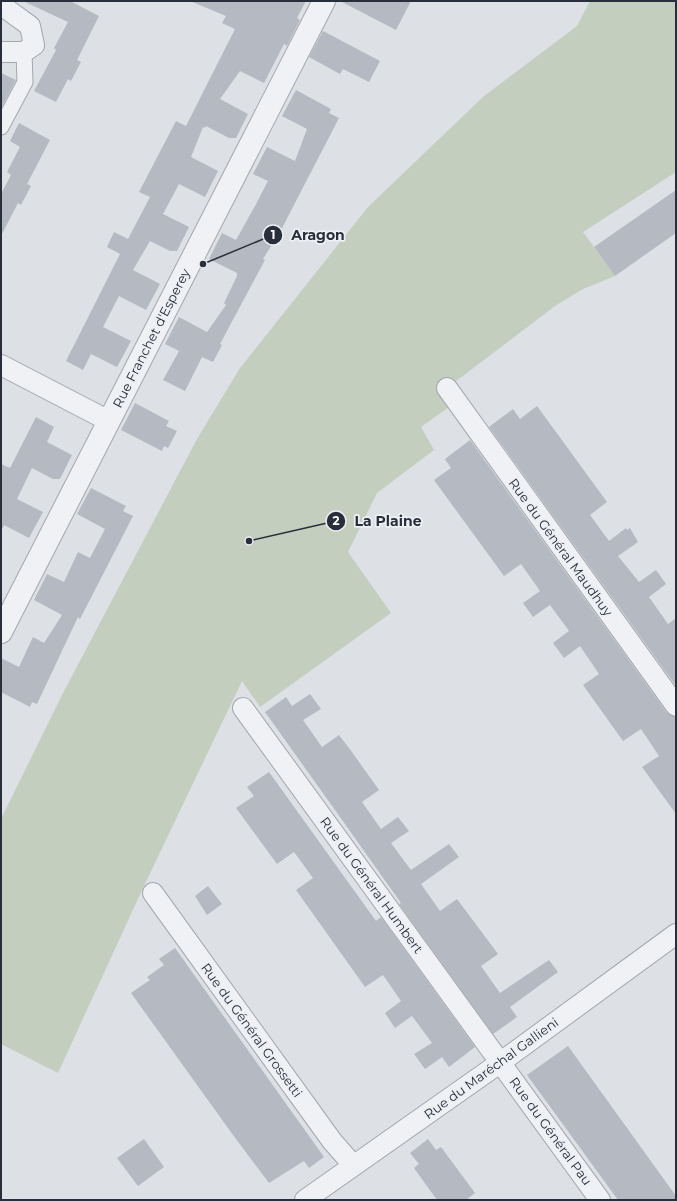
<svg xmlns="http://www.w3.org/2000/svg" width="677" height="1201" font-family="Montserrat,sans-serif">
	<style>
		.green { fill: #c3cebf }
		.building { fill: #b5b9c1 }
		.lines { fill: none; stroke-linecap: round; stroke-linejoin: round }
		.pedestrian-casing { stroke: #a3a7ae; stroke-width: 17 }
		.minor-casing { stroke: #a3a7ae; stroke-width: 22 }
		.tertiary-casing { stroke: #a3a7ae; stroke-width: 24 }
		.pedestrian { stroke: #eff1f4; stroke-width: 15 }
		.minor { stroke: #eff1f4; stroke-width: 20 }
		.tertiary { stroke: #eff1f4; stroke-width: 22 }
		.labels { text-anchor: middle; stroke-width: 3.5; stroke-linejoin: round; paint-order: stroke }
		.street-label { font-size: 13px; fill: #282e3a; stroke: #eceff3 }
		.leader { fill: none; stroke: #282e3a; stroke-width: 1.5 }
		.callout-dot { fill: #282e3a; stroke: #eceff3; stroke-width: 1.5 }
		.mark-label { font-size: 12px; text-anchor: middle; font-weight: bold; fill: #fff }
		.callout-label { font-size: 14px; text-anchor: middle; font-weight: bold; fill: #282e3a; stroke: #eceff3; stroke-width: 3.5; stroke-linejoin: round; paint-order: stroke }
	</style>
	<rect width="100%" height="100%" fill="#dde0e5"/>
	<path class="green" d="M 590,1 L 676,1 L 676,172 L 583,232 L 615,276 L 583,289 L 555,306 L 447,388 L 456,402 L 421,427 L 434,450 L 377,493 L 348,552 L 391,613 L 260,707 L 242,681 L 143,888 L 58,1073 L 1,1044 L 1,819 L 63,693 L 197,439 L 240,368 L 368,207 L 484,96 L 577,26 Z"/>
	<path class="building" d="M 23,1 L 70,1 L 99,16 L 77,60 L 81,62 L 71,81 L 68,79 L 56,102 L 34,91 L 56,50 L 54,48 L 68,22 Z
		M 190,1 L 306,1 L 297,18 L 300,20 L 287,46 L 284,44 L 264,83 L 240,71 L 220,99 L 248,114 L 236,138 L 229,138 L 206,126 L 205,128 L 203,127 L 191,157 L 218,171 L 205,197 L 179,184 L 163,214 L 189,227 L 177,251 L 170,251 L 150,241 L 133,270 L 160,284 L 146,310 L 119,296 L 103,327 L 131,341 L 117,367 L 91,354 L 83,370 L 66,361 L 120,254 L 107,247 L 114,232 L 128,239 L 150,197 L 139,192 L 176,121 L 186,126 L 235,29 L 222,23 L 226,16 Z
		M 340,1 L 411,1 L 396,30 Z
		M 323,31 L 380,61 L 369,82 L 343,69 L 340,74 L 309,57 Z
		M 1,73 L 16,80 L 1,108 Z
		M 296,90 L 331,109 L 329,113 L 339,118 L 281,230 L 263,259 L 265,260 L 220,344 L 222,345 L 213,362 L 202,357 L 185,391 L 163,380 L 179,351 L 165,344 L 179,317 L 207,332 L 226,305 L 224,303 L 237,276 L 237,273 L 209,259 L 222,233 L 236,240 L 255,206 L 268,181 L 253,174 L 267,147 L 295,161 L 307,129 L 282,116 Z
		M 19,123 L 50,140 L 27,184 L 31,186 L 21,205 L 18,203 L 1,236 L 1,194 L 11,175 L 7,172 L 20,147 L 10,141 Z
		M 676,190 L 676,233 L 615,276 L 594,247 Z
		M 135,403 L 169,421 L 166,426 L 177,431 L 168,448 L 164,446 L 162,451 L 121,430 Z
		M 537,406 L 607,502 L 590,515 L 609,541 L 626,528 L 627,530 L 630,528 L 638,542 L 618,556 L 639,582 L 656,570 L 666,584 L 649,597 L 668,624 L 676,618 L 676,686 L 489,427 L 513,409 L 520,419 Z
		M 36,417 L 54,427 L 47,442 L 72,455 L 60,479 L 53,479 L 32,468 L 17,499 L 43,512 L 29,538 L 4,525 L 1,531 L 1,464 L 10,468 Z
		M 470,440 L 667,713 L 676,717 L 676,814 L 642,767 L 659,756 L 641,729 L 623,741 L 583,685 L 599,674 L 580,646 L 564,658 L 553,643 L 569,631 L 550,605 L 533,617 L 523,603 L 540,591 L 521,564 L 504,576 L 434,480 L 451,468 L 445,459 Z
		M 91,488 L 126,506 L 123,511 L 133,516 L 80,619 L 78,617 L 37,704 L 32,702 L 30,707 L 1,692 L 1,658 L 19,667 L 33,637 L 44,643 L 62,615 L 34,600 L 47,574 L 64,582 L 78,552 L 90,558 L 105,529 L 77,514 Z
		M 310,694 L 321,709 L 303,720 L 322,747 L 339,735 L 352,752 L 379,790 L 362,802 L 381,829 L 398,817 L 409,831 L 391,843 L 411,870 L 449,844 L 459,857 L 421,884 L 440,911 L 457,899 L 498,954 L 481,966 L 500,993 L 549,960 L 558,972 L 510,1007 L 517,1017 L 493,1034 L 399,904 L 401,903 L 335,810 L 265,712 L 286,697 L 292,706 Z
		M 269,772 L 376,921 L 381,917 L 475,1047 L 449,1067 L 442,1057 L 425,1069 L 414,1054 L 432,1043 L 412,1016 L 395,1028 L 385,1013 L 401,1001 L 383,975 L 365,987 L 296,890 L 313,878 L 294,852 L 277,864 L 236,808 L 254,796 L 247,787 Z
		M 208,886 L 222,904 L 207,915 L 195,896 Z
		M 175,948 L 324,1157 L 309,1168 L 304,1161 L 269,1183 L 233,1135 L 131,993 L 150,980 L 147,977 L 164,965 L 159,959 Z
		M 568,1046 L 676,1196 L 676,1200 L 618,1200 L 527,1075 Z
		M 144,1139 L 164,1167 L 138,1186 L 117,1158 Z
		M 428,1139 L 436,1150 L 441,1147 L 475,1193 L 466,1200 L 437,1200 L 414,1168 L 419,1164 L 410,1153 Z"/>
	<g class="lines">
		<defs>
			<path id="pedestrian" d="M 1,127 L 25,82 L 24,52"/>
			<path id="minor" d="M 1,5 L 30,26 L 34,45 L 24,52 L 1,52
				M 1,365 L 109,421
				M 447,388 L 676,706
				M 243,708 L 600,1200
				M 153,893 L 332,1141 L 353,1165
				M 305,1200 L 501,1062 L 676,934"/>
			<path id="tertiary" d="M 1,632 C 110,422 215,211 324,1"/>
		</defs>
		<use href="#pedestrian" class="pedestrian-casing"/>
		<use href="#minor" class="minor-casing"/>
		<use href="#tertiary" class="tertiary-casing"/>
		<use href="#pedestrian" class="pedestrian"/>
		<use href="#minor" class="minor"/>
		<use href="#tertiary" class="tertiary"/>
	</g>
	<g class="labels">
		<g class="street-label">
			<text transform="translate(151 338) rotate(-63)" y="5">Rue Franchet d'Esperey</text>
			<text transform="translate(561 547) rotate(54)" y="5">Rue du Général Maudhuy</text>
			<text transform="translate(372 885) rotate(54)" y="5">Rue du Général Humbert</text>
			<text transform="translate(252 1030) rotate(54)" y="5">Rue du Général Grossetti</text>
			<text transform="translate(491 1068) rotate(-36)" y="5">Rue du Maréchal Gallieni</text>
			<text transform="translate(551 1131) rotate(54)" y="5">Rue du Général Pau</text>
		</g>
	</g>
	<path class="leader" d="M203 264L273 235M249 541L336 521"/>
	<g class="callout-dot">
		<circle cx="203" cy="264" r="4"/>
		<circle cx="249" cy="541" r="4"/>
		<circle cx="273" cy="235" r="10"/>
		<circle cx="336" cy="521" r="10"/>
	</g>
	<g class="mark-label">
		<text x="273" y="239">1</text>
		<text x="336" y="525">2</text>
	</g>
	<g class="callout-label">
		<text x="318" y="240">Aragon</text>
		<text x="388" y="526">La Plaine</text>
	</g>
	<rect width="677" height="1201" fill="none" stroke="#282e3a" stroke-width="4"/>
</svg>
